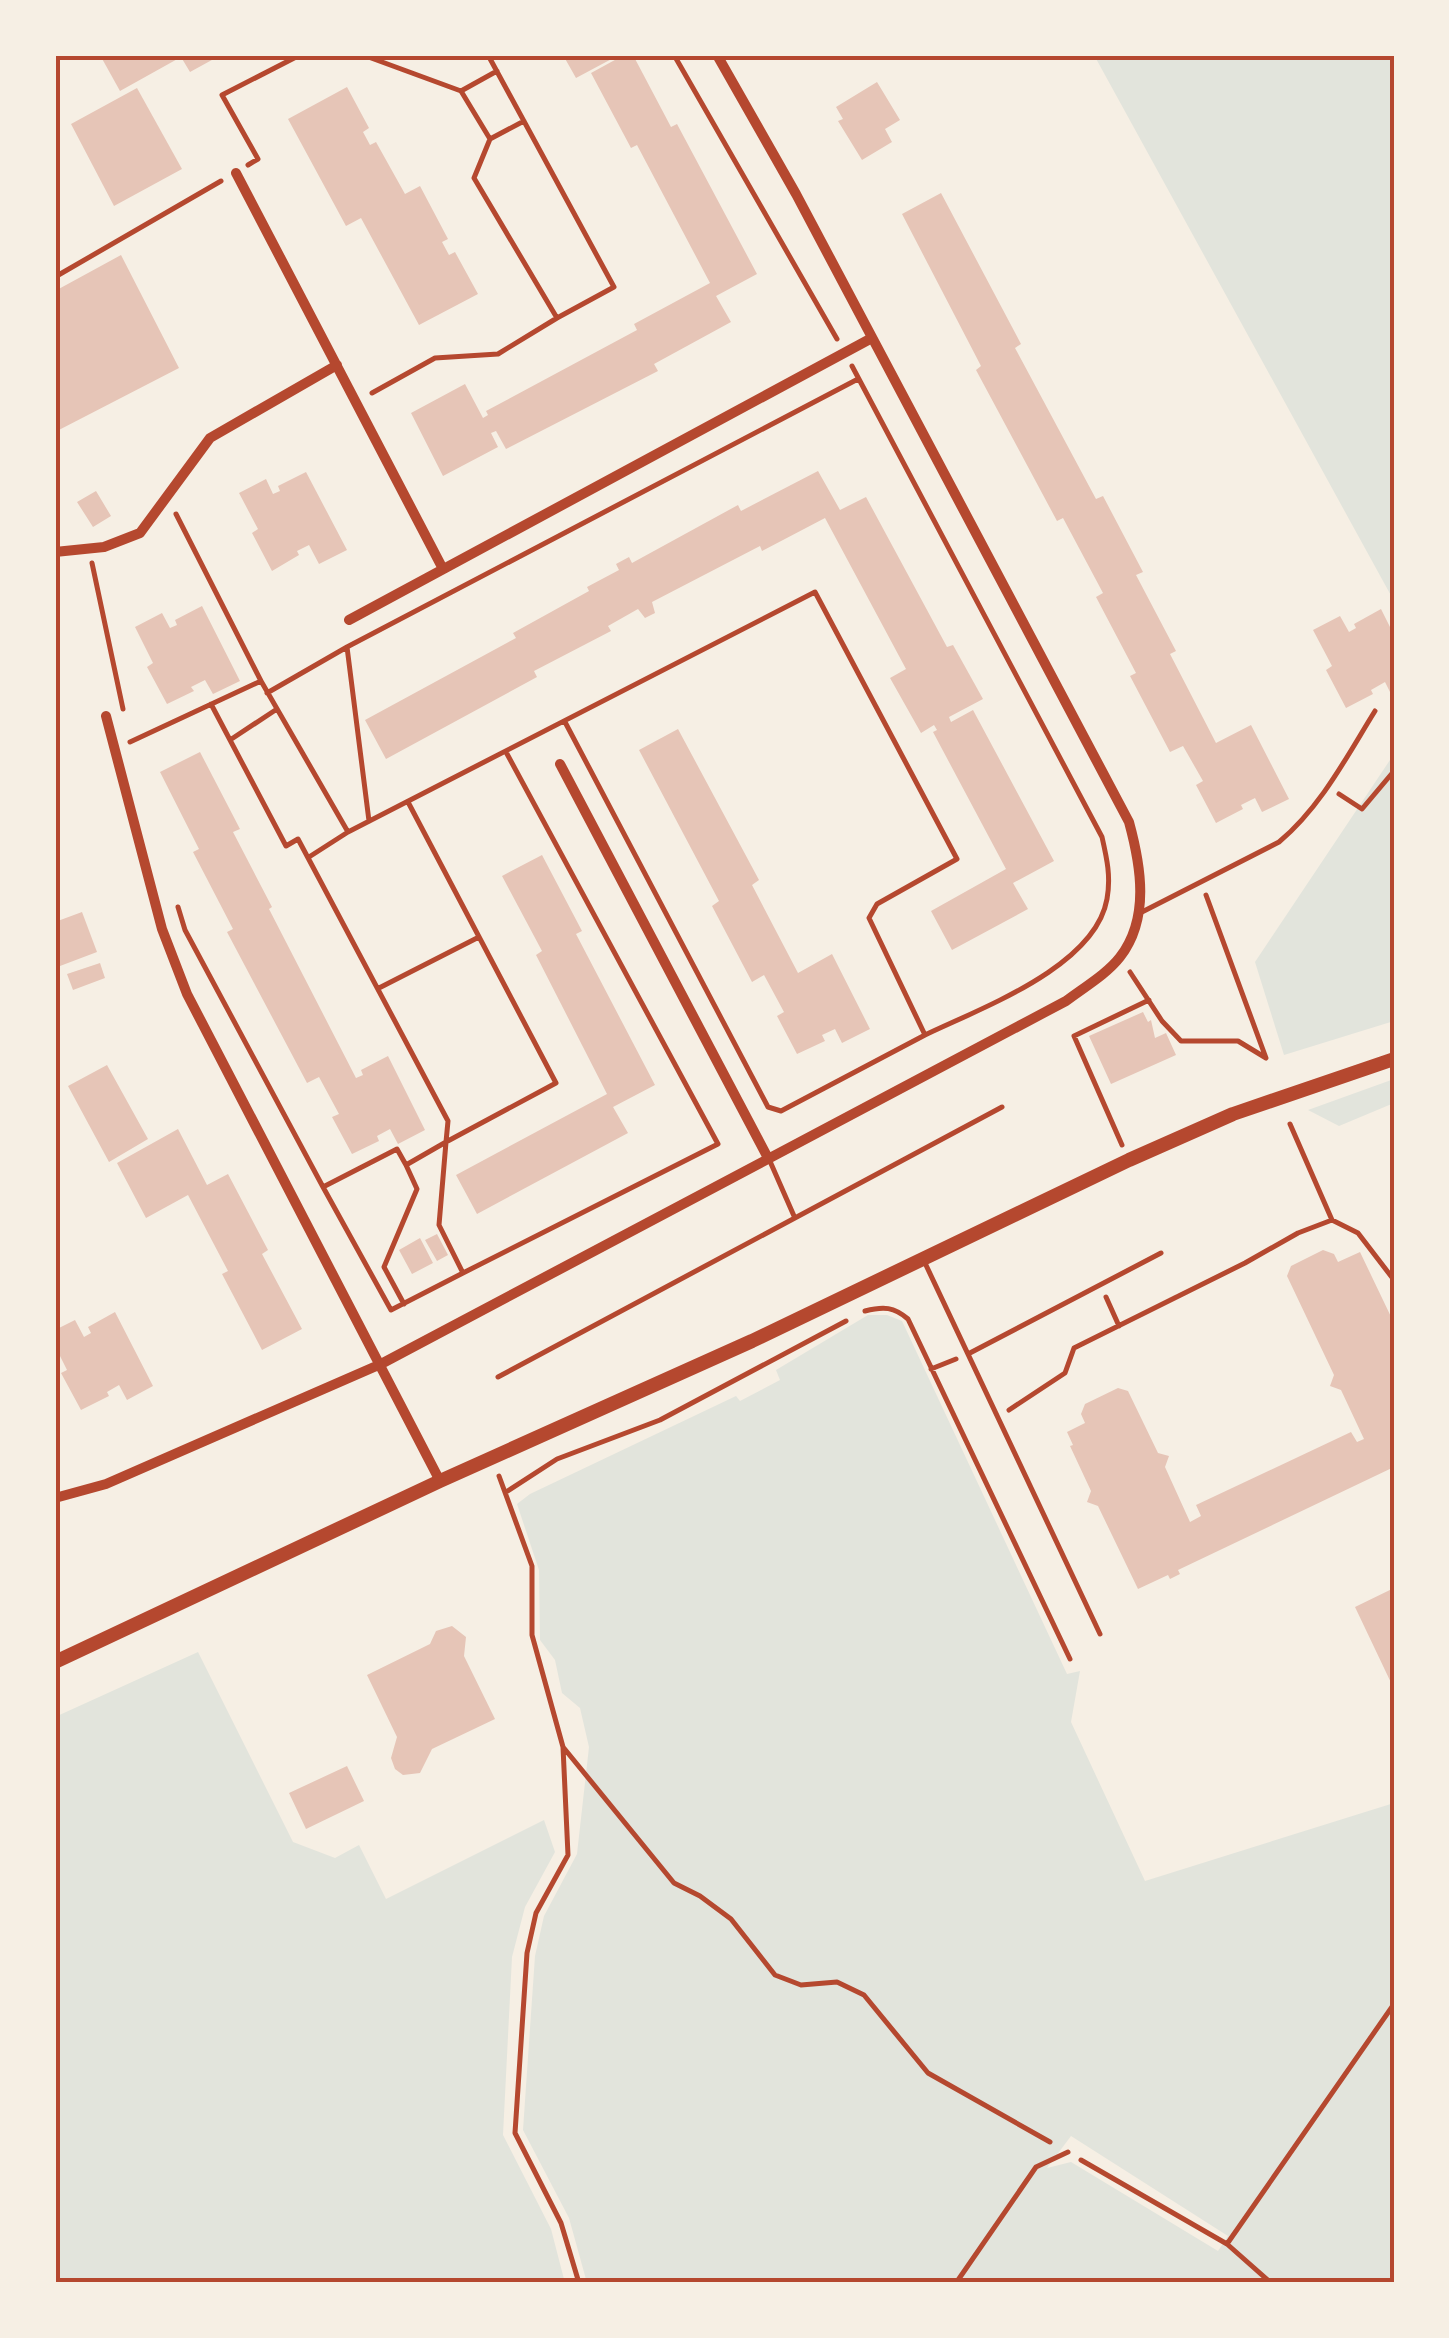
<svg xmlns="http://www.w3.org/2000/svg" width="1449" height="2338" font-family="'Fira Sans Condensed',sans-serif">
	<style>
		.green { fill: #e2e4dc; fill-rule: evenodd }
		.building { fill: #e6c5b7 }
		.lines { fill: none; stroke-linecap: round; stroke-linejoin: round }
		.path { stroke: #b5482f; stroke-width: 5 }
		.service { stroke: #b5482f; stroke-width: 5 }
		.minor { stroke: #b5482f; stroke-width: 10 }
		.tertiary { stroke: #b5482f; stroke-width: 14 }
		.neatline { fill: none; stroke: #b5482f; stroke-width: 4 }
	</style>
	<rect width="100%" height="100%" fill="#f6efe4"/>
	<path class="green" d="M 1094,55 L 1394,55 L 1394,601 Z
		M 1394,754 L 1394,1021 L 1284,1055 L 1255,962 Z
		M 1394,1079 L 1394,1103 L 1339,1126 L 1308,1110 Z
		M 868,1315 L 887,1315 L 902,1321 L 1067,1674 L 1080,1671 L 1071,1722 L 1145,1881 L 1394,1803 L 1394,2283 L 587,2283 L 569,2218 L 523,2130 L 535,1956 L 544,1916 L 577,1854 L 589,1747 L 580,1708 L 562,1693 L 555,1660 L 540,1640 L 539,1570 L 517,1504 L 530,1494 L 736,1396 L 740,1401 L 780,1380 L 776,1370 ZM 1071,2136 L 1228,2236 L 1218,2251 L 1071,2162 L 1047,2168 Z
		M 198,1652 L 293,1842 L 335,1858 L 359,1845 L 386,1899 L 544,1820 L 555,1852 L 525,1907 L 512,1957 L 503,2135 L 551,2229 L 565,2283 L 55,2283 L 55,1717 Z"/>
	<path class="building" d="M 100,55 L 221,55 L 190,72 L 181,57 L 120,91 Z
		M 563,55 L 619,55 L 576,78 Z
		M 624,55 L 633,55 L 671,127 L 677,124 L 757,274 L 716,296 L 731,322 L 654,364 L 658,371 L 506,449 L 496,431 L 491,433 L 498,447 L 443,476 L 411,413 L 465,384 L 483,418 L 488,415 L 486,411 L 637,330 L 634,324 L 710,283 L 637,145 L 631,148 L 591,73 Z
		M 877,82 L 900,120 L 885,129 L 892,142 L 862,160 L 838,121 L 843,119 L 836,107 Z
		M 347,87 L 369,128 L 363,132 L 370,145 L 376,142 L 405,194 L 420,186 L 448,239 L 442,242 L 449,255 L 455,252 L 478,294 L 419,325 L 361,218 L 346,226 L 288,119 Z
		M 137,88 L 182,169 L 114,206 L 71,124 Z
		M 941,193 L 1021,344 L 1015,348 L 1096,499 L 1103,496 L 1143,572 L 1136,575 L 1176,651 L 1170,654 L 1216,743 L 1251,725 L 1289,799 L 1262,812 L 1255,798 L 1241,805 L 1243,809 L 1216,823 L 1196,785 L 1203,781 L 1183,746 L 1170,752 L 1130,676 L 1136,673 L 1096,597 L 1103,593 L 1063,518 L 1057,521 L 976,370 L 981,366 L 902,214 Z
		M 121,255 L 179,368 L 55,432 L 55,291 Z
		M 818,471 L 840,510 L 866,497 L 947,647 L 953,645 L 983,699 L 949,717 L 951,722 L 973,710 L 1054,861 L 1013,883 L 1028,909 L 952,950 L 931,911 L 1006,869 L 933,732 L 937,730 L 934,725 L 921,733 L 890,678 L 906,669 L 825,518 L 762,551 L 760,546 L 652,602 L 655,613 L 645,618 L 638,609 L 608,626 L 611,631 L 534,671 L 537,677 L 386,759 L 365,720 L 516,638 L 513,633 L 589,591 L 587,587 L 619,570 L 616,564 L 629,557 L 632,563 L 738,505 L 741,511 Z
		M 306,472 L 347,550 L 319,564 L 309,545 L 297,551 L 299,555 L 272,571 L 252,533 L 258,529 L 239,493 L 266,479 L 273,494 L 280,491 L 278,486 Z
		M 96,491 L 111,516 L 93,527 L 77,502 Z
		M 202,606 L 240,681 L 213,694 L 205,680 L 191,687 L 194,691 L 167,704 L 147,667 L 153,663 L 135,627 L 162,613 L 170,628 L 177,625 L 175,620 Z
		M 1381,609 L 1394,635 L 1394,700 L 1385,682 L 1371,690 L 1373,694 L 1346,708 L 1326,670 L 1332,666 L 1313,630 L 1340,616 L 1349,632 L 1356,628 L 1354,624 Z
		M 678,729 L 759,880 L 752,885 L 798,973 L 832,954 L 870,1029 L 842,1043 L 835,1029 L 822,1035 L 825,1041 L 797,1054 L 777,1016 L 784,1012 L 764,975 L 752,982 L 712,906 L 719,901 L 639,750 Z
		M 200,752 L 240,829 L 233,832 L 272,907 L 269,909 L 356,1078 L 363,1075 L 361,1070 L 388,1056 L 425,1130 L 398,1144 L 390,1129 L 377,1136 L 379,1141 L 352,1154 L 332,1117 L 339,1114 L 319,1077 L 307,1083 L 227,932 L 233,929 L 193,852 L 199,849 L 160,772 Z
		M 542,855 L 582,931 L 576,934 L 655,1085 L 613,1107 L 628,1133 L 477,1214 L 456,1175 L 607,1094 L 536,955 L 542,951 L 502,876 Z
		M 82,912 L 97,952 L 60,966 L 55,952 L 55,947 L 59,946 L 55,922 Z
		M 100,963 L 105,978 L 73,990 L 67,974 Z
		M 1143,1012 L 1148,1022 L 1151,1020 L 1155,1038 L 1166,1033 L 1176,1055 L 1111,1084 L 1089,1036 Z
		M 107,1065 L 148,1139 L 109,1162 L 68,1086 Z
		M 178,1129 L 207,1185 L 228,1174 L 268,1250 L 262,1254 L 302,1329 L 262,1350 L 222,1274 L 228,1271 L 188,1195 L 146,1218 L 117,1163 Z
		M 437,1234 L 448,1255 L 437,1261 L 425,1240 Z
		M 420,1238 L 433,1263 L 412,1274 L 399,1250 Z
		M 1323,1250 L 1334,1254 L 1338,1262 L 1360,1252 L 1394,1323 L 1394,1467 L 1178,1570 L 1180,1574 L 1170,1579 L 1168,1575 L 1138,1589 L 1098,1506 L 1087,1502 L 1091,1491 L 1070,1446 L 1073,1445 L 1067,1432 L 1085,1423 L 1081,1414 L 1085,1404 L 1118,1388 L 1128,1391 L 1158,1453 L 1169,1456 L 1165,1467 L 1190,1522 L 1201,1516 L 1196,1505 L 1351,1432 L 1357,1442 L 1364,1439 L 1341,1390 L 1330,1386 L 1334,1375 L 1287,1276 L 1291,1266 Z
		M 115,1312 L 153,1386 L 127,1400 L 119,1385 L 107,1392 L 109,1396 L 81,1410 L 61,1373 L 67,1370 L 55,1346 L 55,1330 L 75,1320 L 84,1337 L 91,1333 L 88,1327 Z
		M 1394,1588 L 1394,1689 L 1355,1607 Z
		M 452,1626 L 466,1637 L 464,1656 L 495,1719 L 432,1749 L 420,1773 L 403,1775 L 395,1769 L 391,1758 L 397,1737 L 367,1675 L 430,1644 L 436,1631 Z
		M 347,1766 L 364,1801 L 306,1829 L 289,1793 Z"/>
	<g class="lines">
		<path class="path" d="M 363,55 L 461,91 L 490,139 L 474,178 L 557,318 L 498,354 L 435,358 L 372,393
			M 488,55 L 614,287 L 557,318
			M 674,55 L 837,339
			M 55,63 L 56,55
			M 461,91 L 497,71
			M 490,139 L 524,121
			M 248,165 L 258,159 L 222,95 L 300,55
			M 55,277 L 221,181
			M 852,366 L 1102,837 C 1107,859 1111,877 1107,899 C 1095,967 981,1008 925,1035
			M 92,563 L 123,709
			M 347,647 L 858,379
			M 261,681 L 348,832 L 815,592 L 957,859 L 877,904 L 869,918 L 925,1035 L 781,1111 L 768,1107 L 565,722
			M 267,693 L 347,647 L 369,821
			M 211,704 L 286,846 L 298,839 L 448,1121 L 446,1142 L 406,1165 L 417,1189 L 384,1267 L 404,1304
			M 230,740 L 277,709
			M 130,742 L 261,681 L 176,514
			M 1339,794 L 1362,809 L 1394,771
			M 408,802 L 556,1083 L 446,1142 L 439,1225 L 463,1273 L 718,1144 L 506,752
			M 309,857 L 348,832
			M 178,907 L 185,930 L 323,1187 L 397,1149 L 406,1165
			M 1130,972 L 1162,1021 L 1181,1041 L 1238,1041 L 1266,1058 L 1206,895
			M 379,988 L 479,937
			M 1290,1124 L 1332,1220
			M 1122,1145 L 1074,1036 L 1149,1000
			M 323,1187 L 391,1310 L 463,1273
			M 1106,1297 L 1119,1326
			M 865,1311 C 884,1306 894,1307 908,1319 L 1070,1659
			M 931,1369 L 956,1359
			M 1009,1410 L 1065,1373 L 1074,1348 L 1245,1263 L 1298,1233 L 1332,1220 L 1358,1233 L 1394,1280
			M 499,1476 L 532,1566 L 532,1635 L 563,1747 L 568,1855 L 536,1913 L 527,1953 L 515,2133 L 561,2223 L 579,2283
			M 506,1492 L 557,1459 L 660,1420 L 846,1321
			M 563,1747 L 674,1883 L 700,1896 L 731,1919 L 775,1975 L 801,1985 L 837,1982 L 864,1995 L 928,2073 L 1050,2142
			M 1081,2160 L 1227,2244 L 1271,2283
			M 1227,2244 L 1394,2004"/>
		<path class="service" d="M 1140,913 L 1279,842 C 1321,807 1347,756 1375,711
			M 769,1159 L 794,1216
			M 925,1263 L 1100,1634
			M 968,1354 L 1161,1253
			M 498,1377 L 1002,1107
			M 956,2283 L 1036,2167 L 1068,2152"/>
		<path class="minor" d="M 236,173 L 443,569
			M 55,552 L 104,547 L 140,533 L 210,438 L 337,365
			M 349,620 L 870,339
			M 106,716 L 162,929 L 187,994 L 440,1481
			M 560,764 L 768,1158
			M 55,1155 L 55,1157
			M 55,1498 L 106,1484 L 381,1364 L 1066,1001 C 1083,988 1107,974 1120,957 C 1150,918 1141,866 1129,822 L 796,194 L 717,55"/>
		<path class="tertiary" d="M 55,1662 L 440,1481 L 752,1341 L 1129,1160 L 1233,1114 L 1394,1059"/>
	</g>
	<rect width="1449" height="2338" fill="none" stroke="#f6efe4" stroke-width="115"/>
	<rect x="58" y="58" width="1334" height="2222" class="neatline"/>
</svg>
